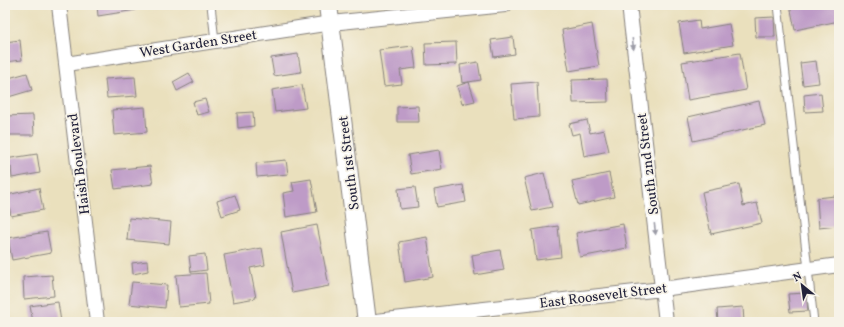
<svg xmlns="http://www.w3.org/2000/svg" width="844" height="327" font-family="Vollkorn,serif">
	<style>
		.building { fill: #be9bc7 }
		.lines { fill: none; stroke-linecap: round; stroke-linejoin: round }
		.service-casing { stroke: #86817c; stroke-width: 9 }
		.minor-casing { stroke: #86817c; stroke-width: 16 }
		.tertiary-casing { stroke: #86817c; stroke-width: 20 }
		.service { stroke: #fff; stroke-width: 7 }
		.minor { stroke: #fff; stroke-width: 14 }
		.tertiary { stroke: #fff; stroke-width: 18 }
		.oneway { fill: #9c9ca7 }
		.labels { text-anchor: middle; stroke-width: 3.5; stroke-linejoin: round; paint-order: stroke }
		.street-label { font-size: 14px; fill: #22223b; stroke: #f7f3e8 }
	</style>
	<rect width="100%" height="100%" fill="#f7f3e8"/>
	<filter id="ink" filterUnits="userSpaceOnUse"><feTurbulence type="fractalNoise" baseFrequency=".025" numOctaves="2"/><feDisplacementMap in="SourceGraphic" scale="8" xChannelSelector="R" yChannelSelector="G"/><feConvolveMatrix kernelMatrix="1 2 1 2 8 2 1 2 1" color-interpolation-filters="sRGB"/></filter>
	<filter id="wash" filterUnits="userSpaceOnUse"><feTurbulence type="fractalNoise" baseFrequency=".012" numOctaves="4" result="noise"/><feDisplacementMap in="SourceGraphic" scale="16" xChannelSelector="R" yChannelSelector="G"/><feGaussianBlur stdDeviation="0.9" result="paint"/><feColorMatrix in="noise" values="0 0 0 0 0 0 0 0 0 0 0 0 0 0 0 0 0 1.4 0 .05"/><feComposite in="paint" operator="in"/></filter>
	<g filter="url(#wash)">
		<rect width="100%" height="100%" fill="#eae0bd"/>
		<g id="blocks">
			<path class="building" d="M 97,5 L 135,5 L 136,10 L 98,16 Z
				M 790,5 L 836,5 L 839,21 L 795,30 Z
				M 774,17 L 775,37 L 756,37 L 755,18 Z
				M 699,20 L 700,29 L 729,24 L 733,45 L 684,53 L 679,23 Z
				M 592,24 L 599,66 L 569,71 L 562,30 Z
				M 513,37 L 515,54 L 494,57 L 491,40 Z
				M 20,40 L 22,60 L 5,62 L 5,42 Z
				M 456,42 L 457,64 L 426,65 L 425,43 Z
				M 413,46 L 416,68 L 400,70 L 402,84 L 384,86 L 379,50 Z
				M 740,53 L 746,90 L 688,100 L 682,62 Z
				M 298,54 L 301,72 L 274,76 L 271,58 Z
				M 816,61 L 819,83 L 803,85 L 800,63 Z
				M 478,62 L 481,80 L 462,83 L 460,65 Z
				M 27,73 L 32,90 L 5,98 L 5,79 Z
				M 189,73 L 194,82 L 177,91 L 173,82 Z
				M 135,77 L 137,96 L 107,98 L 105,79 Z
				M 607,79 L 608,102 L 573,103 L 572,80 Z
				M 469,82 L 475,101 L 462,104 L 457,86 Z
				M 537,82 L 539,117 L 514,119 L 511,84 Z
				M 302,85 L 306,108 L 275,112 L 272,90 Z
				M 821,93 L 823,111 L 805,112 L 804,95 Z
				M 205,99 L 209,112 L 197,115 L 193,102 Z
				M 759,101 L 765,125 L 693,141 L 688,117 Z
				M 418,106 L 419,122 L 397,122 L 397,107 Z
				M 145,107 L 147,132 L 114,135 L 112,110 Z
				M 253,112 L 254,126 L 238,128 L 237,113 Z
				M 33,115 L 34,135 L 6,135 L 6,116 Z
				M 587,120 L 590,133 L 604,130 L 609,151 L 584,156 L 580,133 L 572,135 L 569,124 Z
				M 439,150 L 442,169 L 411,174 L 408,155 Z
				M 37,154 L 40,173 L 12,178 L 11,167 L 5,168 L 5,159 Z
				M 286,160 L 288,174 L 257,177 L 256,163 Z
				M 150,166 L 153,184 L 115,189 L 112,170 Z
				M 544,173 L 552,207 L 532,211 L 524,178 Z
				M 609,173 L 614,197 L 578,205 L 572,181 Z
				M 311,179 L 317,212 L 286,217 L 283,193 L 294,191 L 292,182 Z
				M 739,184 L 743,206 L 757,203 L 762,223 L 711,234 L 702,192 Z
				M 463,185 L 466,202 L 437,207 L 434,190 Z
				M 415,187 L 418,207 L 400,209 L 398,189 Z
				M 39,188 L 43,210 L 11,216 L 7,195 Z
				M 235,195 L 240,210 L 222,216 L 217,201 Z
				M 835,196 L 838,226 L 819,228 L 817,198 Z
				M 129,218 L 171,222 L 169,244 L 127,240 Z
				M 623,224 L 627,248 L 580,257 L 576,233 Z
				M 317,225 L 329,286 L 292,293 L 281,232 Z
				M 558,226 L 561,257 L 536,260 L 532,230 Z
				M 47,232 L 51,253 L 12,260 L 8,238 Z
				M 427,237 L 433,277 L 405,282 L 399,242 Z
				M 262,248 L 265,265 L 250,268 L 256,298 L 233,302 L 224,255 Z
				M 500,250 L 504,270 L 475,275 L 472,255 Z
				M 205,254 L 207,270 L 191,272 L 189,256 Z
				M 147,261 L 148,271 L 133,274 L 132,263 Z
				M 206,273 L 209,304 L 179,307 L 176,275 Z
				M 52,275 L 54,296 L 24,299 L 23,277 Z
				M 132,282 L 167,285 L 165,308 L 129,304 Z
				M 806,293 L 808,311 L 790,312 L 788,294 Z
				M 58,302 L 61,322 L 33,322 L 30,306 Z
				M 743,307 L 744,322 L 718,322 L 717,309 Z"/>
		</g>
	</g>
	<g filter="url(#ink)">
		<use href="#blocks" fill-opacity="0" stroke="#86817c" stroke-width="1"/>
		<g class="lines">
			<defs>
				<path id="service" d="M 211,5 L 215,41
					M 778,5 L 814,322"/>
				<path id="minor" d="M 59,5 L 97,322
					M 629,5 L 666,322
					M 66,64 L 331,23 L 505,5
					M 367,322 L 662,289 L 839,265"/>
				<path id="tertiary" d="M 328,5 L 367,322"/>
			</defs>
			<use href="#service" class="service-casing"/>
			<use href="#minor" class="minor-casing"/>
			<use href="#tertiary" class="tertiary-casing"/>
			<use href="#service" class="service"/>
			<use href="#minor" class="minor"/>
			<use href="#tertiary" class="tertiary"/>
		</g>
		<defs><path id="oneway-solid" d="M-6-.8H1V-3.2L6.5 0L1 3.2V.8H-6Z"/></defs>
		<g class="oneway">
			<use href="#oneway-solid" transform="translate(633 44) rotate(83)"/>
			<use href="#oneway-solid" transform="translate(655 229) rotate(83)"/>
		</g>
	</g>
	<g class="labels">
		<g class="street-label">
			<text transform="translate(198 43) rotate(-9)" y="5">West Garden Street</text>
			<text transform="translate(348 163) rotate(-97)" y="5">South 1st Street</text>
			<text transform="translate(78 164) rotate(-97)" y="5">Haish Boulevard</text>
			<text transform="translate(647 164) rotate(-97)" y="5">South 2nd Street</text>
			<text transform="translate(603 295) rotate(-7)" y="5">East Roosevelt Street</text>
		</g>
	</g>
	<rect width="844" height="327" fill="none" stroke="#f7f3e8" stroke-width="20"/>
	<g transform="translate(802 285) rotate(331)" stroke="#f7f3e8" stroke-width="3" paint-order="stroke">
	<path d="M0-3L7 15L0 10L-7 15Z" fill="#22223b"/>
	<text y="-6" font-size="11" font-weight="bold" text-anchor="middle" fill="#22223b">N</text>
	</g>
</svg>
